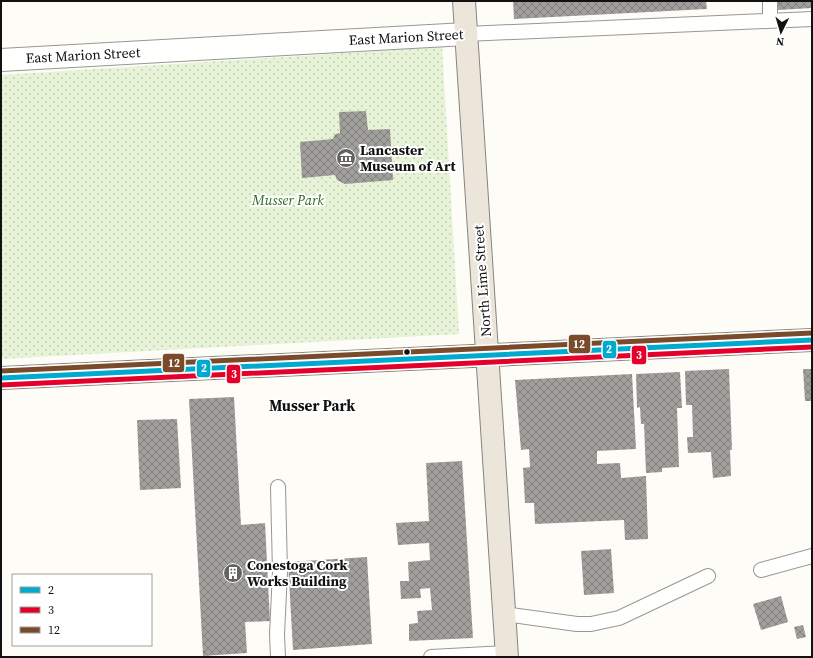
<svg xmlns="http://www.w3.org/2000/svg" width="813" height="658" font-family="'Source Serif 4',serif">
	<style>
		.park { fill: url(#park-dots) }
		.building { fill: url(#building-cross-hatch) }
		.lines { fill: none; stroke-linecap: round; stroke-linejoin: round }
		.service-casing { stroke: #979795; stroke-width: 16 }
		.minor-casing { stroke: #979795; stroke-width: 24 }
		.primary-casing { stroke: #858482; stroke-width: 24 }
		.trunk-casing { stroke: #858482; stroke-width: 24 }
		.service { stroke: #fffffe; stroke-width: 14 }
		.minor { stroke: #fffffe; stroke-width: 22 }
		.primary { stroke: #ede9dc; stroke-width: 22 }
		.trunk { stroke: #ece5da; stroke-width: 22 }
		.bus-1-casing { stroke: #fff; stroke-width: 8 }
		.bus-2-casing { stroke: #fff; stroke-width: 8 }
		.bus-3-casing { stroke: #fff; stroke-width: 8 }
		.bus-1 { stroke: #00a9ce; stroke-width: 5 }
		.bus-2 { stroke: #e4002b; stroke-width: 5 }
		.bus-3 { stroke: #7a4b2a; stroke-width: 5 }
		.bus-dot { fill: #111; stroke: #fff; stroke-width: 1.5 }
		.labels { text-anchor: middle; stroke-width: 4; stroke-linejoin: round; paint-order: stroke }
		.street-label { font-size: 14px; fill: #111; stroke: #fff }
		.poi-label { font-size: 14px; font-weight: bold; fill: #111; stroke: #fff; text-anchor: start }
		.park-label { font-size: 14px; font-style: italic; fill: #2f6b1f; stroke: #fff }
		.neighbourhood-label { font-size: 15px; font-weight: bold; fill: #111; stroke: #fff }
		.line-badge { stroke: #fff; stroke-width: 1.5 }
		.badge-label { font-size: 11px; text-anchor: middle; font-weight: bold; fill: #fff }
	</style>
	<defs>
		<pattern id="park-dots" width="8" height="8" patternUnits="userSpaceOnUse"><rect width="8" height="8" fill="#e7f3d7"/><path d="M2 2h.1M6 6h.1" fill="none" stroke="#c5cfb8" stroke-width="1.8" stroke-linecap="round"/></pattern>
		<pattern id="building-cross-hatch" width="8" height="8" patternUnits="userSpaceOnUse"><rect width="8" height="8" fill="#a19f9c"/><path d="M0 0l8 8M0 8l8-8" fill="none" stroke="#82807e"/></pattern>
	</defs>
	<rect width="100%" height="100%" fill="#fdfcf7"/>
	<path class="park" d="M 442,47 L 459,334 L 1,359 L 1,75 Z"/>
	<path class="building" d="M 513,1 L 706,1 L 707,9 L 514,19 Z
		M 778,1 L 812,1 L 812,8 L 778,10 Z
		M 366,111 L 368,130 L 390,129 L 393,180 L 345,184 L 337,180 L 335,175 L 302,178 L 300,142 L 333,139 L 334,136 L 336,134 L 340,133 L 339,112 Z
		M 729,369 L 732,450 L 730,450 L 731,476 L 713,478 L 711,452 L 688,453 L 687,437 L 693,437 L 692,405 L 686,405 L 685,371 Z
		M 803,369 L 812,369 L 812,401 L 805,401 Z
		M 680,372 L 682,408 L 677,408 L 679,467 L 662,468 L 662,472 L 646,473 L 644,424 L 641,424 L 640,407 L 637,408 L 636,374 Z
		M 632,374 L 636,449 L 597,451 L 597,464 L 620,463 L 621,478 L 646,476 L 648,539 L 625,540 L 624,520 L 535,524 L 534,503 L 525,503 L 523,468 L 530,467 L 529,449 L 521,450 L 515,380 Z
		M 234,397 L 241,525 L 265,523 L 270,621 L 245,622 L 247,653 L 203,656 L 189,399 Z
		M 177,419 L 181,488 L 140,490 L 137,420 Z
		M 462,461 L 473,638 L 409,641 L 409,624 L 418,623 L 417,611 L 432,610 L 430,588 L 420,589 L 421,598 L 401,599 L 400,581 L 409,581 L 408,562 L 430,560 L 429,543 L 398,545 L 396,523 L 429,521 L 426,463 Z
		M 611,549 L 614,593 L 584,595 L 581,551 Z
		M 367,557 L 372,644 L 293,650 L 288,562 Z
		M 781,596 L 788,622 L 761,630 L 753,604 Z
		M 803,625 L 806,637 L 797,639 L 794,627 Z"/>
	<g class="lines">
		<defs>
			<path id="service" d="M 770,1 L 770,21
				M 466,34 L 812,19
				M 278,487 L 280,572 L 277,634 L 278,657
				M 761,570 L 812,556
				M 504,614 L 577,624 L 591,624 L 619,618 L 708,576
				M 431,657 L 506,653"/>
			<path id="minor" d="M 1,60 L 466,34"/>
			<path id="primary" d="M 1,378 L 812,340"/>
			<path id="trunk" d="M 464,1 L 507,657"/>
		</defs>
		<use href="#service" class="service-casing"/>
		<use href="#minor" class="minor-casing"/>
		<use href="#primary" class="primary-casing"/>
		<use href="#trunk" class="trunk-casing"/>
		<use href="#service" class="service"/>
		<use href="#minor" class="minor"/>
		<use href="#primary" class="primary"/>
		<use href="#trunk" class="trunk"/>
		<defs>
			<path id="bus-1" d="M 1,378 L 812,340"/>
			<path id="bus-2" d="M 1,385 L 812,347"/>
			<path id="bus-3" d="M 1,371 L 812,333"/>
		</defs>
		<use href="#bus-1" class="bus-1-casing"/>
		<use href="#bus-2" class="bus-2-casing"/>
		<use href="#bus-3" class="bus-3-casing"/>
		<use href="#bus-1" class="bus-1"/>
		<use href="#bus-2" class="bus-2"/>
		<use href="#bus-3" class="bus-3"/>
	</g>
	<defs>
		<symbol id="museum-disc" viewBox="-11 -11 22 22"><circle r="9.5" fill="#646362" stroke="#fff"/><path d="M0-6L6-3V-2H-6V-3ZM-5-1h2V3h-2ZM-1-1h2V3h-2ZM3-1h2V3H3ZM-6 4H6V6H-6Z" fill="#fff"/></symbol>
		<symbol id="building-disc" viewBox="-11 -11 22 22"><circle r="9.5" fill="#646362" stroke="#fff"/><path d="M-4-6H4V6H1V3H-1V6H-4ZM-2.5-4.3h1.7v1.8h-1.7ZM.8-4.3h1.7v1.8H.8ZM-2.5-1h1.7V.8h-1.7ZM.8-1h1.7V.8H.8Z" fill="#fff"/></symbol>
	</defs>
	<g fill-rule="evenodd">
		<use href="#museum-disc" x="335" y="147" width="22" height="22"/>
		<use href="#building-disc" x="222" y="562" width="22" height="22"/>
	</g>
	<circle class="bus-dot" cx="407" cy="352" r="3.5"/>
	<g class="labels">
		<g class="street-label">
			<text transform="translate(406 37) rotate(-3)" y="5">East Marion Street</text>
			<text transform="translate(83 55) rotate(-3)" y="5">East Marion Street</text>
			<text transform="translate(482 281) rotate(-94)" y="5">North Lime Street</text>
		</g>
		<g class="poi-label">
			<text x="360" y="155">Lancaster<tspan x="360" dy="16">Museum of Art</tspan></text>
			<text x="247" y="570">Conestoga Cork<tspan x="247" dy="16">Works Building</tspan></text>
		</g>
		<g class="park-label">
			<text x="288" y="205">Musser Park</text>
		</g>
		<g class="neighbourhood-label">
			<text x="312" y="411">Musser Park</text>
		</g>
	</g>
	<g class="line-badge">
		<rect x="568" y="334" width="23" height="20" rx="4" fill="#7a4b2a"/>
		<rect x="602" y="340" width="15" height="19" rx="4" fill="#00a9ce"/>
		<rect x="631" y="345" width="16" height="20" rx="4" fill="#e4002b"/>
		<rect x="162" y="353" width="23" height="20" rx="4" fill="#7a4b2a"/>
		<rect x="196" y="359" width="15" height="19" rx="4" fill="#00a9ce"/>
		<rect x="226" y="364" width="15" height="20" rx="4" fill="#e4002b"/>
	</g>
	<g class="badge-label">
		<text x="579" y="348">12</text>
		<text x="609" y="353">2</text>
		<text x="639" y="359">3</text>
		<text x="174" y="367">12</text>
		<text x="204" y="372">2</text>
		<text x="234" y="378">3</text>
	</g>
	<rect width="813" height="658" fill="none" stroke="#111111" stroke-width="4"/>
	<rect x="12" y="574" width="140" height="72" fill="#ffffff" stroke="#a0a0a0"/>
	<rect x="20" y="587" width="20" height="6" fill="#00a9ce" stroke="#a0a0a0"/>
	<text x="48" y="594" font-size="12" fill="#111111">2</text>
	<rect x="20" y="607" width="20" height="6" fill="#e4002b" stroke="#a0a0a0"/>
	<text x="48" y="614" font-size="12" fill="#111111">3</text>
	<rect x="20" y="627" width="20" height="6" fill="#7a4b2a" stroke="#a0a0a0"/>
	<text x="48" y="634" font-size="12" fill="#111111">12</text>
	<g transform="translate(781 32) rotate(185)" stroke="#ffffff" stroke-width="3" paint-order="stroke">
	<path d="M0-3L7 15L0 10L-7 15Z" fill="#111111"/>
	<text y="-6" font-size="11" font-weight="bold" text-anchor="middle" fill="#111111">N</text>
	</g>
</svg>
